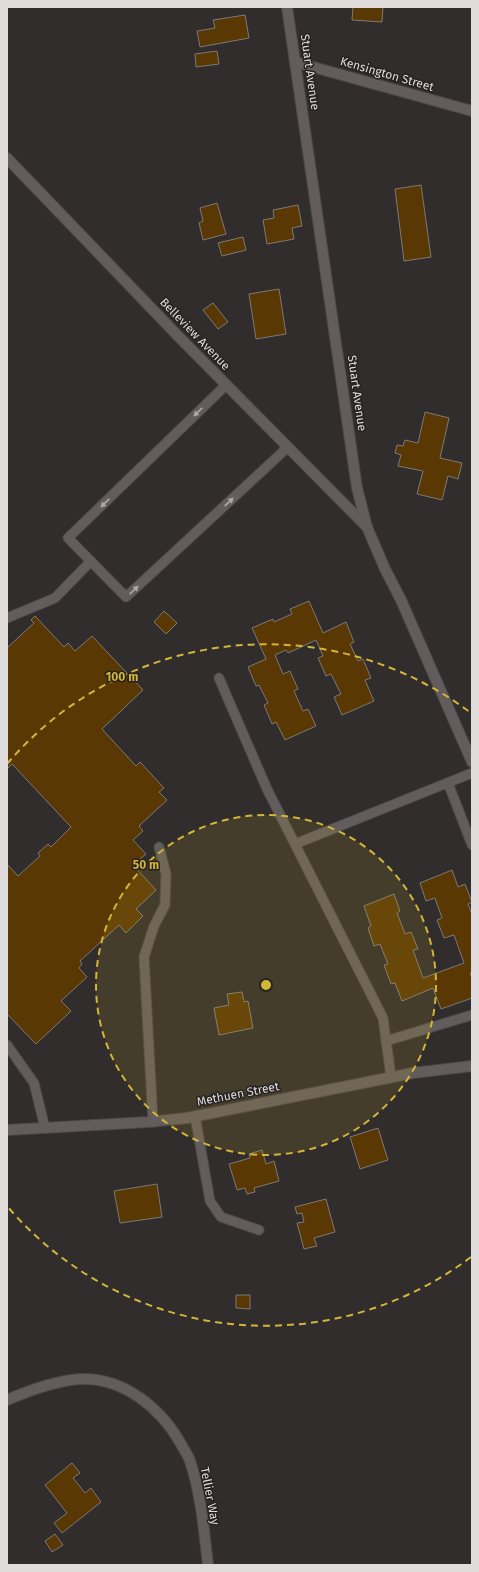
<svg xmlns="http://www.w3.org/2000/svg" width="479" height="1572" font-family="'Fira Sans',sans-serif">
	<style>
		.building { fill: #5a3804; stroke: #7c7976 }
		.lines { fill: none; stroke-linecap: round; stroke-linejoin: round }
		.service-casing { stroke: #4c4948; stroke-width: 11 }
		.minor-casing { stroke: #4c4948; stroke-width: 12 }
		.tertiary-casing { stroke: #4c4948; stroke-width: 12 }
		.service { stroke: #625d5c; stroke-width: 9 }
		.minor { stroke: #625d5c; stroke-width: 10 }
		.tertiary { stroke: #625d5c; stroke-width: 10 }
		.oneway { fill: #ada9a8 }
		.ring { fill: none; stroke: #d3b635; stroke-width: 2; stroke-dasharray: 7 5 }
		.labels { text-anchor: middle; stroke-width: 3; stroke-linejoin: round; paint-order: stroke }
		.street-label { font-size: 12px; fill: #dfdcdb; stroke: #272322 }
		.centre { fill: #d3b635; stroke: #272322; stroke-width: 2 }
		.ring-label { font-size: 12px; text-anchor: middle; font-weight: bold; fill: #d3b635; stroke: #272322; stroke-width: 3; stroke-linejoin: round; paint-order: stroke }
	</style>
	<rect width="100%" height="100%" fill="#312d2c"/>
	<path class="building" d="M 353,7 L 383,7 L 382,22 L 352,20 Z
		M 245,15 L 249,38 L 200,47 L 197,31 L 215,28 L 213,20 Z
		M 217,51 L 219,64 L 196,67 L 195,54 Z
		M 421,185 L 431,257 L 404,261 L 395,189 Z
		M 217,203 L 226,234 L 203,240 L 199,223 L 203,221 L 200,208 Z
		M 298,205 L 302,226 L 292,228 L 294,239 L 267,244 L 263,220 L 274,218 L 273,210 Z
		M 243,237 L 246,250 L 222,256 L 218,243 Z
		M 279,289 L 286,334 L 256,339 L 249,294 Z
		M 213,303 L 228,322 L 218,329 L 203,310 Z
		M 425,412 L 449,418 L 440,458 L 462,463 L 458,479 L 448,476 L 442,500 L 417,494 L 423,471 L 398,466 L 401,455 L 395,453 L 397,445 L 403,446 L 405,440 L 418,443 Z
		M 309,601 L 323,633 L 346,622 L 354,642 L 350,644 L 358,661 L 363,659 L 371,678 L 365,680 L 374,701 L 342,715 L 334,697 L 341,694 L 331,674 L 326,676 L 318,658 L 323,656 L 316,640 L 288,653 L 286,650 L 275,655 L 283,674 L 290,671 L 298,689 L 294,691 L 303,711 L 308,709 L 316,726 L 285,740 L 276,722 L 272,724 L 264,705 L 268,703 L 259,685 L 256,686 L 248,667 L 266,659 L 252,628 L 273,619 L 274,622 L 292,614 L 290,609 Z
		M 164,611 L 177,623 L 166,634 L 154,622 Z
		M 35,616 L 64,647 L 68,643 L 75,651 L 92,636 L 143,690 L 102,729 L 136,766 L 140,762 L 164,788 L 159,792 L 167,800 L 139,826 L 143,831 L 133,840 L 146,854 L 133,865 L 156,890 L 136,909 L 143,916 L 126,933 L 119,925 L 80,961 L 82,964 L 79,968 L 87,977 L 61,1001 L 71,1011 L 36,1044 L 7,1014 L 7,864 L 18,876 L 40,856 L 38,853 L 48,844 L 51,847 L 71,827 L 12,764 L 7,769 L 7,648 L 34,623 L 31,620 Z
		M 452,870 L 458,887 L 465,884 L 472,902 L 468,904 L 472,914 L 472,972 L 470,973 L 472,978 L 472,998 L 441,1009 L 433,988 L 402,1001 L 395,983 L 391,984 L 384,965 L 388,964 L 380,944 L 374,946 L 368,928 L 371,926 L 364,906 L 394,894 L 400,911 L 397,913 L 405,934 L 411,932 L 418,949 L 413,950 L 423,978 L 464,963 L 454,935 L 444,938 L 437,920 L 442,918 L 435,898 L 426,901 L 420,883 Z
		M 242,992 L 244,1002 L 248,1001 L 253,1028 L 219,1035 L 214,1008 L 229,1005 L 227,994 Z
		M 378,1128 L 388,1160 L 360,1169 L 350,1137 Z
		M 262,1150 L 266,1164 L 274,1161 L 279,1181 L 254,1188 L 255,1192 L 247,1194 L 245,1188 L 237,1190 L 229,1164 L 250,1158 L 249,1154 Z
		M 157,1184 L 162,1217 L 120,1223 L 114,1191 Z
		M 326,1199 L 335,1232 L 314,1238 L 317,1246 L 304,1249 L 297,1223 L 304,1222 L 302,1213 L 297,1214 L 295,1207 Z
		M 236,1295 L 250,1295 L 250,1309 L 236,1308 Z
		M 72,1463 L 80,1473 L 73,1478 L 85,1493 L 91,1488 L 101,1502 L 62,1533 L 54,1523 L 67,1513 L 45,1485 Z
		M 55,1534 L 63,1545 L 52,1552 L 45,1541 Z"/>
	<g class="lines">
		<defs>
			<path id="service" d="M 226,385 L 68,538 L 126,597 L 288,447
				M 7,618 L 55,598 L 91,561
				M 219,678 L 267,789 L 383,1018 L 391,1077
				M 448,783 L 472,845
				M 295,844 L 472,773
				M 386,1041 L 472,1015
				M 7,1045 L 34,1083 L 45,1128
				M 195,1116 L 210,1201 L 221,1217 L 259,1230
				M 153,1122 L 144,957 L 154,926 L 165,905 L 166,874 L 159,847"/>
			<path id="minor" d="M 295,62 L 472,111
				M 7,158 L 179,337 L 367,527
				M 7,1400 C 30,1390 55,1381 80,1379 C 123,1377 161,1408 181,1444 C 184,1450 188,1455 190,1461 C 201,1494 204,1530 208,1565"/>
			<path id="tertiary" d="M 287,7 L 357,488 L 367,527 L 385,569 L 401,600 L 472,762
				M 7,1130 L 148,1122 L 187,1118 L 413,1073 L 472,1066"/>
		</defs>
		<use href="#service" class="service-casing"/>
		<use href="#minor" class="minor-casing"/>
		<use href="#tertiary" class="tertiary-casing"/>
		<use href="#service" class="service"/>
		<use href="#minor" class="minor"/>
		<use href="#tertiary" class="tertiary"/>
	</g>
	<defs><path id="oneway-solid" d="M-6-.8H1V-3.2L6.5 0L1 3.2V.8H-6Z"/></defs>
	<g class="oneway">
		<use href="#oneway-solid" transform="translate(198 412) rotate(136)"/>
		<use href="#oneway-solid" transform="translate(229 502) rotate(-43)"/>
		<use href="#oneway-solid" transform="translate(105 503) rotate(136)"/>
		<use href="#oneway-solid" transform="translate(134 590) rotate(-43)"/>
	</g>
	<circle cx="266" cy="985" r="170" fill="#d3b635" fill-opacity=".12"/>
	<g class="ring">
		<circle cx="266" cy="985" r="170"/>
		<path d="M471 1257A340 340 0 0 1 7 1206M7 764A340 340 0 0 1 471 713"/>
	</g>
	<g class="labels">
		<g class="street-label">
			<text transform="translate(310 72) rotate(82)" y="4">Stuart Avenue</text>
			<text transform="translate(387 74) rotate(16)" y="4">Kensington Street</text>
			<text transform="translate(195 334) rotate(46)" y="4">Belleview Avenue</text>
			<text transform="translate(357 393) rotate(82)" y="4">Stuart Avenue</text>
			<text transform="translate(238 1094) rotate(-11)" y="4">Methuen Street</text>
			<text transform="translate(210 1496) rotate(79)" y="4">Tellier Way</text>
		</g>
	</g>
	<circle cx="266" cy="985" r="6" class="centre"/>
	<g class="ring-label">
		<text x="122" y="681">100 m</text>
		<text x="146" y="869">50 m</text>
	</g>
	<rect width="479" height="1572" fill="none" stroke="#dfdcdb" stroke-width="16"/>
</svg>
